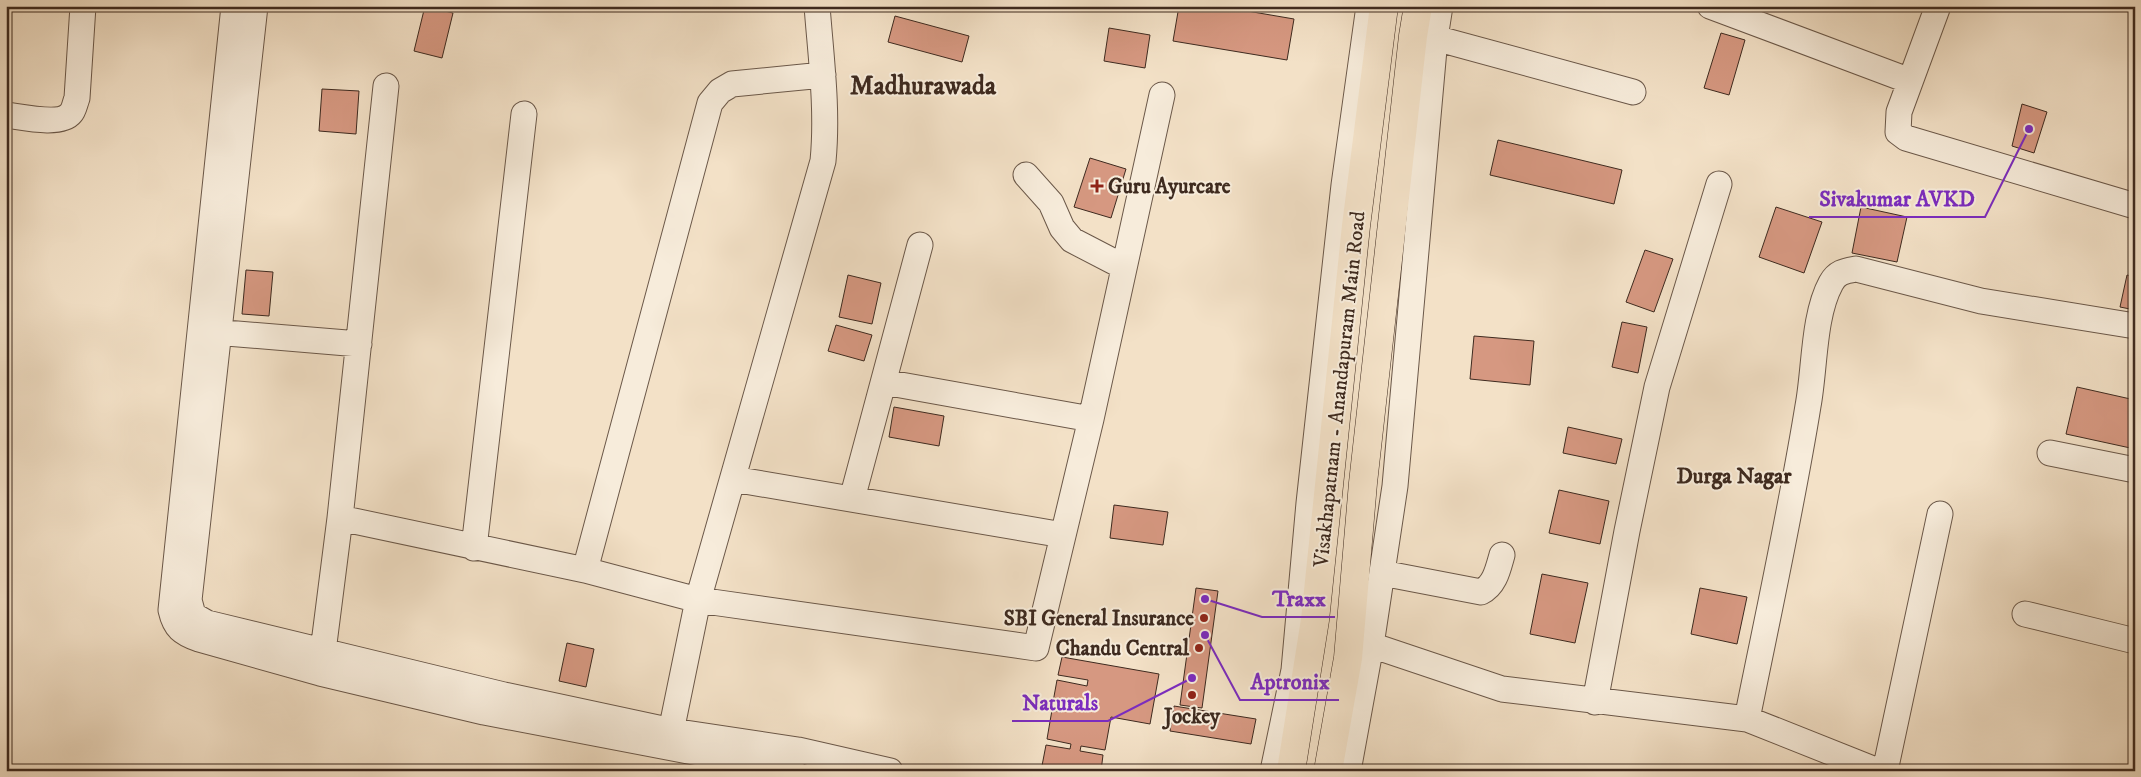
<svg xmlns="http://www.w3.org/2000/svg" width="2141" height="777" font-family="'IM FELL DW Pica',serif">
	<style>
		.building { fill: #d69881; stroke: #3e2a1f }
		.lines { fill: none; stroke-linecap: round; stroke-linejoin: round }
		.minor-casing { stroke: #6b5849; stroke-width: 27 }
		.major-casing { stroke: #3e2a1f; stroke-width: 29 }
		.minor { stroke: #f7ecdb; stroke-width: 25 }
		.major { stroke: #f3e1c7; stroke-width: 28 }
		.poi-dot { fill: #8f2418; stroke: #f7ecdb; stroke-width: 2 }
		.labels { text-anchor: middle; stroke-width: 4; stroke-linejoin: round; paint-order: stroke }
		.poi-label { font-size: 21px; font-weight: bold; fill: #3e2a1f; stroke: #f7ecdb; text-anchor: end }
		.street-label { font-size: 21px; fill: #3e2a1f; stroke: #f7ecdb }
		.neighbourhood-label { font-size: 22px; font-weight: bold; fill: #3e2a1f; stroke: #f7ecdb }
		.district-label { font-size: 26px; font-weight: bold; fill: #3e2a1f; stroke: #f7ecdb }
		.leader { fill: none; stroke: #7b2cbf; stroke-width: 2 }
		.callout-dot { fill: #7b2cbf; stroke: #f7ecdb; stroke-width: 2 }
		.callout-label { font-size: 22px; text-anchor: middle; font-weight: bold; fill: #7b2cbf; stroke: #f7ecdb; stroke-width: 4; stroke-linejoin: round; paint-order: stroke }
	</style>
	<rect width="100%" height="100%" fill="#f3e1c7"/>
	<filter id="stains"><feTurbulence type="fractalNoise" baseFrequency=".004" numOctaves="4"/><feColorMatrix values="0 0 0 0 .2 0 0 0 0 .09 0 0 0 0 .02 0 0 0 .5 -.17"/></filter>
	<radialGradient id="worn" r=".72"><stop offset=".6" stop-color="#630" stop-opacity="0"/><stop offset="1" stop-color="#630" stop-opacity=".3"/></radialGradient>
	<path class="building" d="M 425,6 L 453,13 L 442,58 L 414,51 Z
		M 1179,6 L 1218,6 L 1294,19 L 1287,60 L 1173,41 Z
		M 895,16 L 969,36 L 962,62 L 888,42 Z
		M 1109,28 L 1150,35 L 1145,68 L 1104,61 Z
		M 1721,33 L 1745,40 L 1729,95 L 1704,88 Z
		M 322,89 L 359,91 L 356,134 L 319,131 Z
		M 2022,104 L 2047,112 L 2034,153 L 2012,146 Z
		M 1498,140 L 1622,170 L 1614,204 L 1490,175 Z
		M 1090,158 L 1126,169 L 1111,218 L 1074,207 Z
		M 1776,207 L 1822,222 L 1804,273 L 1759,257 Z
		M 1861,207 L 1907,217 L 1897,262 L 1852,253 Z
		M 1645,250 L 1673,259 L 1654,312 L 1626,302 Z
		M 246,270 L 273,272 L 269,316 L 242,314 Z
		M 848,275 L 881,283 L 872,324 L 839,317 Z
		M 2127,275 L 2135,277 L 2135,310 L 2120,307 Z
		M 1622,322 L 1647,327 L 1638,373 L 1612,367 Z
		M 836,325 L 872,335 L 864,361 L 828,351 Z
		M 1474,336 L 1534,341 L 1530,385 L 1470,379 Z
		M 2077,387 L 2135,400 L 2135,449 L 2066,434 Z
		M 894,407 L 944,416 L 939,446 L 889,437 Z
		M 1568,427 L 1622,439 L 1616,464 L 1563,453 Z
		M 1559,490 L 1609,501 L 1600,544 L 1549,533 Z
		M 1114,505 L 1168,512 L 1163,545 L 1110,538 Z
		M 1542,574 L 1588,583 L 1575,643 L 1530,634 Z
		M 1196,588 L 1218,591 L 1202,708 L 1180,705 Z
		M 1700,588 L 1747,597 L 1737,644 L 1691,634 Z
		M 567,643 L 594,649 L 586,687 L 559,681 Z
		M 1062,657 L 1159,674 L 1150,724 L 1111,717 L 1105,750 L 1081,746 L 1080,751 L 1103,755 L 1101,771 L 1041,771 L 1046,745 L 1070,749 L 1071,744 L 1047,739 L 1052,710 L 1061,712 L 1062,703 L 1053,702 L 1057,680 L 1087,686 L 1088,680 L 1058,675 Z
		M 1174,706 L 1256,719 L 1251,744 L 1170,731 Z"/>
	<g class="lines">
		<defs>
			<path id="minor" d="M 234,6 L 171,610 C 175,628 182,633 199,639 L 320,673 L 484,712 L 793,771
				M 255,6 L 189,600 L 193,615 L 207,623 L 504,695 L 672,731 L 798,750 L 890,771
				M 817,6 C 821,58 828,110 823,161 L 698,600 L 1036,648 L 1091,419 L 1162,95
				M 1710,6 L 1910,81
				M 1938,6 L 1899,112 L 1898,132 L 1906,138 L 2135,206
				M 1435,38 L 1633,92
				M 386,86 L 340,518 L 585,570
				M 6,115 C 22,117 61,126 71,113 C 74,110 75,103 77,98 L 83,6
				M 1026,175 L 1051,203 L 1062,228 L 1072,240 L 1124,267
				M 202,331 L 359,344
				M 884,382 L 1091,419
				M 2050,453 L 2135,470
				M 733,479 L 1063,535
				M 852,499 L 920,245
				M 474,548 L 524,114
				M 1382,573 L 1481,592 C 1495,585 1498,569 1502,555
				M 2025,614 L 2135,641
				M 1371,645 L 1502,689 L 1747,719 L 1878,771
				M 321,667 L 340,518
				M 1595,702 L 1627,531 L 1657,387 L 1719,184
				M 1747,719 C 1768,615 1791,511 1808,406 C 1815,369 1813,316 1831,283 C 1837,272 1845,271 1856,269 L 1981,301 L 2135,326
				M 668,746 L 698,600 L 585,570 L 710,103 L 720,91 L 732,84 L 823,75
				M 1273,771 L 1294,670 L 1309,503 L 1344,185 L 1369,6
				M 1348,771 L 1371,645 L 1395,486 L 1435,38 L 1440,6
				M 1885,771 L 1940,514"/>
			<path id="major" d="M 1291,771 L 1315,620 L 1356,226 L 1384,6
				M 1328,771 L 1348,658 L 1363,483 L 1413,36 L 1418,6"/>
		</defs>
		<use href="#minor" class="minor-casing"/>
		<use href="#major" class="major-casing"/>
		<use href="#minor" class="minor"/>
		<use href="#major" class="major"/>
	</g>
	<g class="poi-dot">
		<path d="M1094.5 178.5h5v5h5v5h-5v5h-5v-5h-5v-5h5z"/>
		<circle cx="1204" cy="618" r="5"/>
		<circle cx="1199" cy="648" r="5"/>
		<circle cx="1192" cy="695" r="5"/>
	</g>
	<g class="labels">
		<g class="poi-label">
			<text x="1108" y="193" text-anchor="start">Guru Ayurcare</text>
			<text x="1194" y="625">SBI General Insurance</text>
			<text x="1189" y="655">Chandu Central</text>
			<text x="1192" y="723" text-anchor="middle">Jockey</text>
		</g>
		<g class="street-label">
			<text transform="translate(1339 389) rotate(-84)" y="7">Visakhapatnam - Anandapuram Main Road</text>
		</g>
		<g class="neighbourhood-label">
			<text x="1734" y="483">Durga Nagar</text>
		</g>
		<g class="district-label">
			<text x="923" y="94">Madhurawada</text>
		</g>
	</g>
	<path class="leader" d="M2029 129L1985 217H1809M1205 599L1262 617H1335M1205 635L1240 700H1339M1192 678L1108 721H1012"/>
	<g class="callout-dot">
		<circle cx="2029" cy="129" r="5"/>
		<circle cx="1205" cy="599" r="5"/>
		<circle cx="1205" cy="635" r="5"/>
		<circle cx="1192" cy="678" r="5"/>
	</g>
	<g class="callout-label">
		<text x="1897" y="206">Sivakumar AVKD</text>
		<text x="1299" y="606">Traxx</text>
		<text x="1290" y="689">Aptronix</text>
		<text x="1060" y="710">Naturals</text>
	</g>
	<rect width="2141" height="777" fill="none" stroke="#f3e1c7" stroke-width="25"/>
	<rect x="8" y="8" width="2126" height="762" fill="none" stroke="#3e2a1f" stroke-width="2.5"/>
	<rect x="12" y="12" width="2116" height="752" fill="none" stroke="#3e2a1f"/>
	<rect width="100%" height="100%" filter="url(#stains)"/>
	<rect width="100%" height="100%" fill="url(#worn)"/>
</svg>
